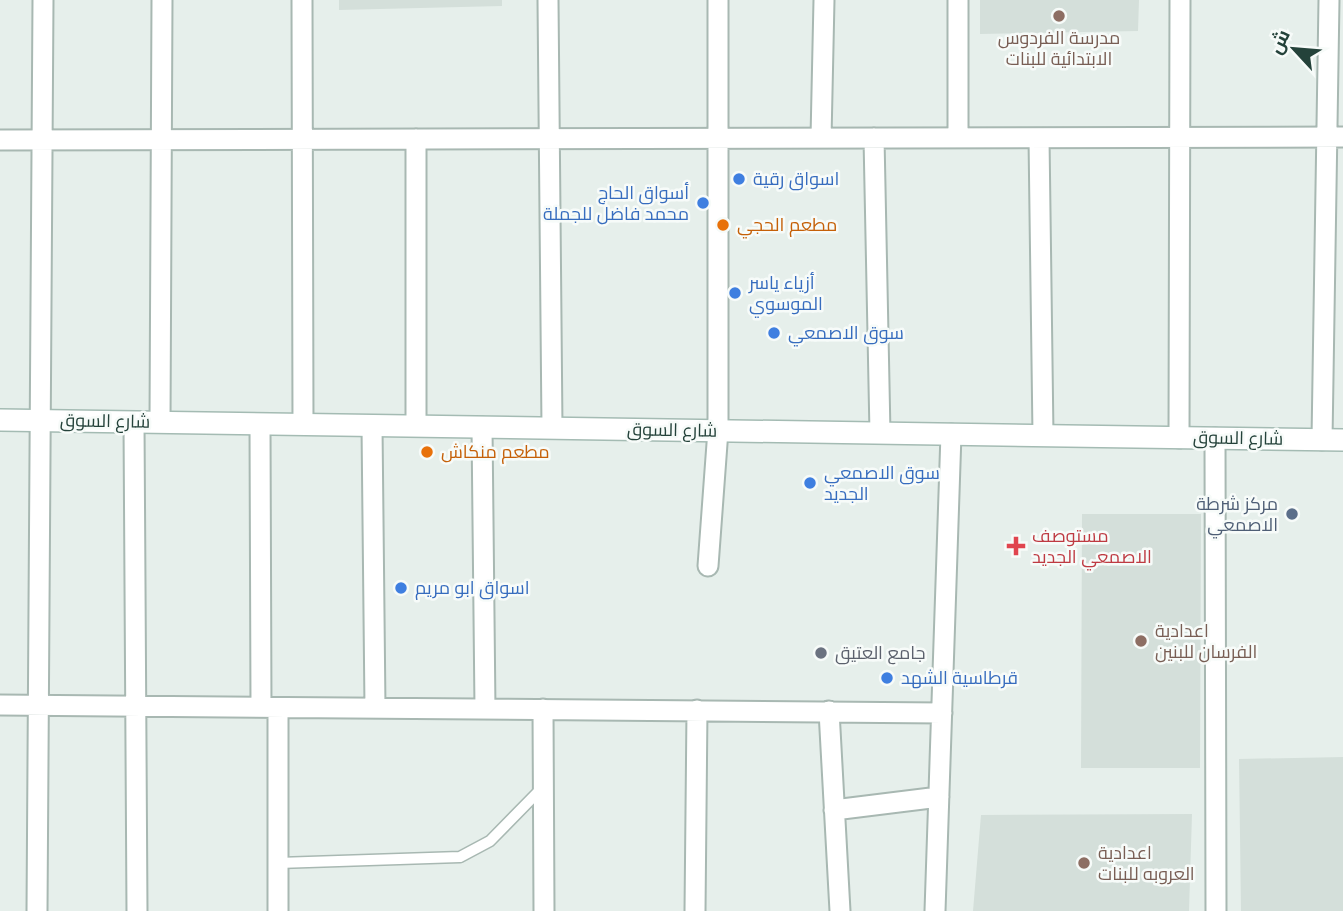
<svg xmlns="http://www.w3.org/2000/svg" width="1343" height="911" font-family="Roboto,Cairo,sans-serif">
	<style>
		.built { fill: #d4dfda }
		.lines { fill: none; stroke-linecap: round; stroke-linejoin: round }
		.lane-casing { stroke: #a8b8b2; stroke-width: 13 }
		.street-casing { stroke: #a8b8b2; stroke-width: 23 }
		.secondary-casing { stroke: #a4bbb3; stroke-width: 24 }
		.lane { stroke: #fff; stroke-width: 10 }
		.street { stroke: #fff; stroke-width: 19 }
		.secondary { stroke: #fff; stroke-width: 21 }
		.education-dot { fill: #8d6e63; stroke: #f7fbf9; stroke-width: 2.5 }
		.shop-dot { fill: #3f7fe0; stroke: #f7fbf9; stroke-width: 2.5 }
		.food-dot { fill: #e8710a; stroke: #f7fbf9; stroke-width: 2.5 }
		.service-dot { fill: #5c6f8a; stroke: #f7fbf9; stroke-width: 2.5 }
		.health-dot { fill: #e0444e; stroke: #f7fbf9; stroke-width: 2.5 }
		.worship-dot { fill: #6b7280; stroke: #f7fbf9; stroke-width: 2.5 }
		.labels { text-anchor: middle; stroke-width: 5; stroke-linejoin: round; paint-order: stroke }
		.education-label { font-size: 18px; fill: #785e54; stroke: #f7fbf9; text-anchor: start }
		.shop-label { font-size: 18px; fill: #366cbe; stroke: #f7fbf9; text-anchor: start }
		.food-label { font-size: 18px; fill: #c56008; stroke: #f7fbf9; text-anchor: start }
		.street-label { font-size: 18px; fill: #24423a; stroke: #f7fbf9 }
		.service-label { font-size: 18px; fill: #4e5e75; stroke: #f7fbf9; text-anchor: end }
		.health-label { font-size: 18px; fill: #be3a42; stroke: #f7fbf9; text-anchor: start }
		.worship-label { font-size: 18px; fill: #5b616d; stroke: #f7fbf9; text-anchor: start }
	</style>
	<rect width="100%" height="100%" fill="#e6efeb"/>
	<path class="built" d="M 339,0 L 502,0 L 502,6 L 339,10 Z
		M 980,0 L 1139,0 L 1138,31 L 980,34 Z
		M 1082,514 L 1201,514 L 1200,768 L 1081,768 Z
		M 1343,757 L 1343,911 L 1241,911 L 1239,759 Z
		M 1192,814 L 1189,911 L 973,911 L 981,815 Z"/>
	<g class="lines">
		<defs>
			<path id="lane" d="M 278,863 L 460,857 L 490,841 L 542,788"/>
			<path id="street" d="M 302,0 L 303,424
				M 548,0 L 552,428
				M 821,138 L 824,0
				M 874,138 L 880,433
				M 958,138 L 958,0
				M 1039,138 L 1043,435
				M 0,140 L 1343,137
				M 134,422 L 137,911
				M 160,422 L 162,0
				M 260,424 L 261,707
				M 372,426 L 375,708
				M 416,426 L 416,139
				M 482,427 L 485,709
				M 1179,438 L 1180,0
				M 1215,438 L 1216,911
				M 1322,440 L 1329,0
				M 708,566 L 718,430 L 718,0
				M 0,705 L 942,713
				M 543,709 L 544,911
				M 829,711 L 840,911
				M 834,810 L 939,797
				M 37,911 L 43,0
				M 278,911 L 278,708
				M 695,911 L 697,710
				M 935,911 L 951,434"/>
			<path id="secondary" d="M 0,420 L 1343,440"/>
		</defs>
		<use href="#lane" class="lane-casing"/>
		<use href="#street" class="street-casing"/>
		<use href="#secondary" class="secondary-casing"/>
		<use href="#lane" class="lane"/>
		<use href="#street" class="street"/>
		<use href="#secondary" class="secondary"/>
	</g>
	<g class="education-dot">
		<circle cx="1059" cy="16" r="7"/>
		<circle cx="1141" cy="641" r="7"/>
		<circle cx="1084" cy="863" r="7"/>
	</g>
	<g class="shop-dot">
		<circle cx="739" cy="179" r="7"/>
		<circle cx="703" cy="203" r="7"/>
		<circle cx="735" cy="293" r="7"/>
		<circle cx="774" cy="333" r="7"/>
		<circle cx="810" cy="483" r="7"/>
		<circle cx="401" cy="588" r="7"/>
		<circle cx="887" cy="678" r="7"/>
	</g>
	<g class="food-dot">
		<circle cx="723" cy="225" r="7"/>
		<circle cx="427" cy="452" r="7"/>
	</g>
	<circle class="service-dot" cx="1292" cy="514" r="7"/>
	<path class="health-dot" d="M1012.5 535.5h7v7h7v7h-7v7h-7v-7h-7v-7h7z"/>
	<circle class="worship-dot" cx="821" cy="653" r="7"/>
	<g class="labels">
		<g class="education-label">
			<text x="1059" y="44" text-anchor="middle">مدرسة الفردوس<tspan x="1059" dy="21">الابتدائية للبنات</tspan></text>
			<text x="1155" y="637">اعدادية<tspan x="1155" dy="21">الفرسان للبنين</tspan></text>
			<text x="1098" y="859">اعدادية<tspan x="1098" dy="21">العروبه للبنات</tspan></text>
		</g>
		<g class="shop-label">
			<text x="753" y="185">اسواق رقية</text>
			<text x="689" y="199" text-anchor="end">أسواق الحاج<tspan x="689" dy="21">محمد فاضل للجملة</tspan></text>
			<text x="749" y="289">أزياء ياسر<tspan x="749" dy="21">الموسوي</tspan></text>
			<text x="788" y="339">سوق الاصمعي</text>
			<text x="824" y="479">سوق الاصمعي<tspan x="824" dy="21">الجديد</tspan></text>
			<text x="415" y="594">اسواق ابو مريم</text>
			<text x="901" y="684">قرطاسية الشهد</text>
		</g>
		<g class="food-label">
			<text x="737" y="231">مطعم الحجي</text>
			<text x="441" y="458">مطعم منكاش</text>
		</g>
		<g class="street-label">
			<text transform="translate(105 421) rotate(1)" y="6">شارع السوق</text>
			<text transform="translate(672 430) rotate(1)" y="6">شارع السوق</text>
			<text transform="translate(1238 438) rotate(1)" y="6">شارع السوق</text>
		</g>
		<g class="service-label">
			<text x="1278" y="510">مركز شرطة<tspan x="1278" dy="21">الاصمعي</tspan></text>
		</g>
		<g class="health-label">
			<text x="1032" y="542">مستوصف<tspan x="1032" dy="21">الاصمعي الجديد</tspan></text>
		</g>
		<g class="worship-label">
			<text x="835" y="659">جامع العتيق</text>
		</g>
	</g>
	<g transform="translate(1294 49) rotate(296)" stroke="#f7fbf9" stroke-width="5" paint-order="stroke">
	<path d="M0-5L12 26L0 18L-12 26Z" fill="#24423a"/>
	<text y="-10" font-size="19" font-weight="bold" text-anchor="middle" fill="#24423a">ش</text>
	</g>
</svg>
